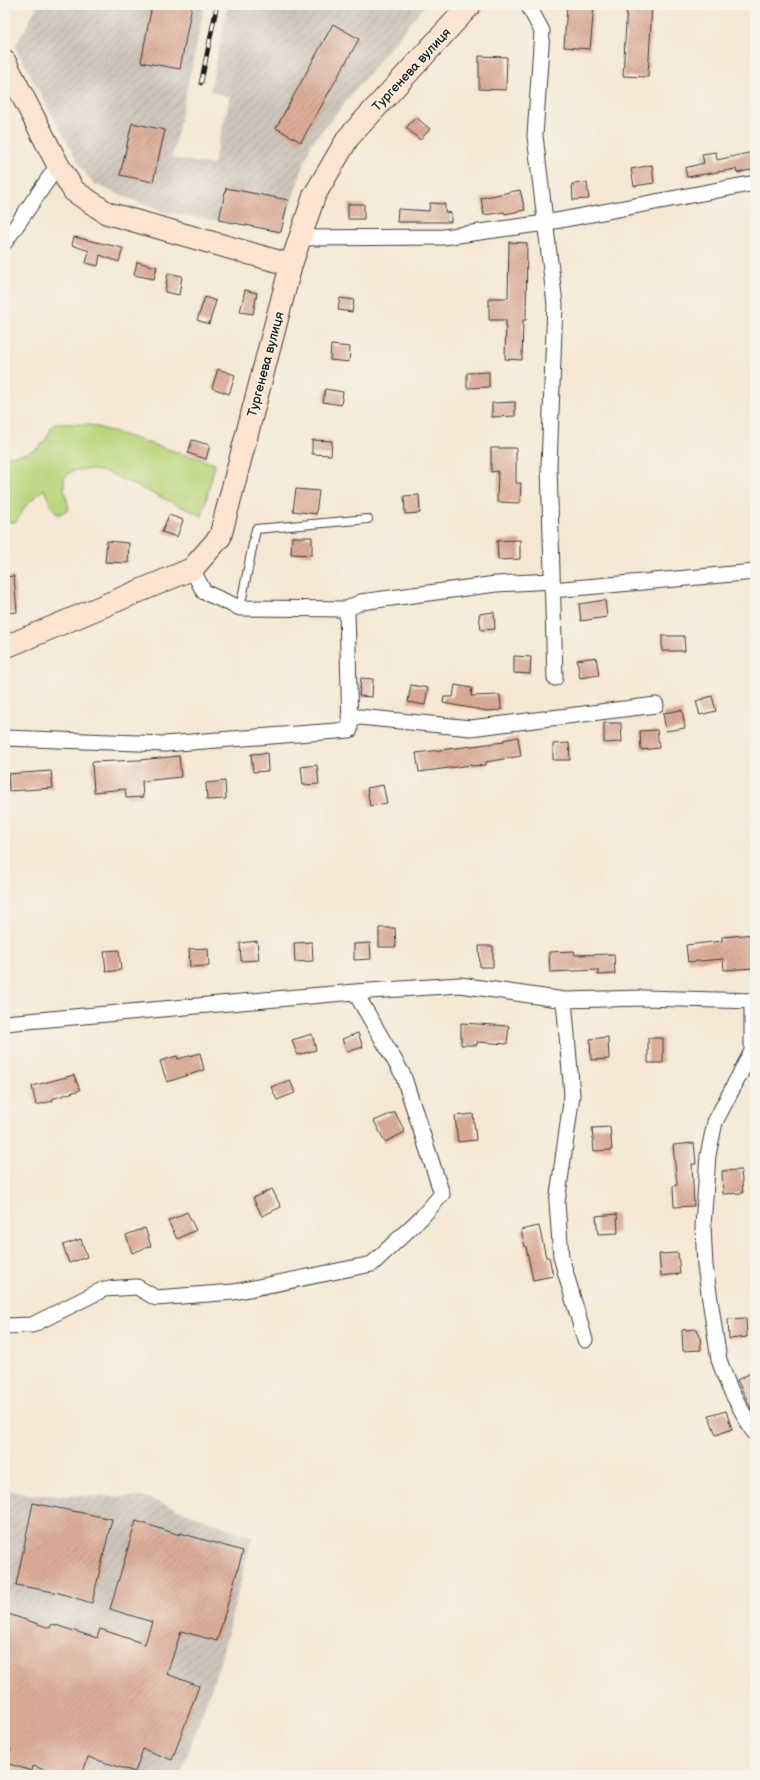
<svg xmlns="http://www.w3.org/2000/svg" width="760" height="1780" font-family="'Balsamiq Sans',sans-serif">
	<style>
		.industrial { fill: url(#industrial-furrows) }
		.green { fill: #b9d57b; stroke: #6a784c }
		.building { fill: url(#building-hatch) }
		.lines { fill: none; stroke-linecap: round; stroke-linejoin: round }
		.lane-casing { stroke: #3d3a38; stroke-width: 10 }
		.street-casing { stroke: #3d3a38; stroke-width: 17 }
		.secondary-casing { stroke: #3d3a38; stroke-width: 24 }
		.lane { stroke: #fff; stroke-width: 8 }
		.street { stroke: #fff; stroke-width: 15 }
		.secondary { stroke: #fde4d0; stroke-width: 22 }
		.rail-casing { stroke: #1c1c1c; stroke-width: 4.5 }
		.rail { stroke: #f7f3e8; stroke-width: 3; stroke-dasharray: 9; stroke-linecap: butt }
		.labels { text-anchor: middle; stroke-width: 3; stroke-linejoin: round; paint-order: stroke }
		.street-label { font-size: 13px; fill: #1c1c1c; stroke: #f7f3e8 }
	</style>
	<defs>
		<pattern id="industrial-furrows" width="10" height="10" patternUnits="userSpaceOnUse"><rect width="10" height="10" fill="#ccc2b9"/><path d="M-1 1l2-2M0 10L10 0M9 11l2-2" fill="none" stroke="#afa69e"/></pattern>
		<pattern id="building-hatch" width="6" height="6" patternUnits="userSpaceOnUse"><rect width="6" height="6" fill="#dcac98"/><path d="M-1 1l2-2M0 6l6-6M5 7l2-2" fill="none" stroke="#bc9382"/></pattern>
	</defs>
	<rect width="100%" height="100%" fill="#f7f3e8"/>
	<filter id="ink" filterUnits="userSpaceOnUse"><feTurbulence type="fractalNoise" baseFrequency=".025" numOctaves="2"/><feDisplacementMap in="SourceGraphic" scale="8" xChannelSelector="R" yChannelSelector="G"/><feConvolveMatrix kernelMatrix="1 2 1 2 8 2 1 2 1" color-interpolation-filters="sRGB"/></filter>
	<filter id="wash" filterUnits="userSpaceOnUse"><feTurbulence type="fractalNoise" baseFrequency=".012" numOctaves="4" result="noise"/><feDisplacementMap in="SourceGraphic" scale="16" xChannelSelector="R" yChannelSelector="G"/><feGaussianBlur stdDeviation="0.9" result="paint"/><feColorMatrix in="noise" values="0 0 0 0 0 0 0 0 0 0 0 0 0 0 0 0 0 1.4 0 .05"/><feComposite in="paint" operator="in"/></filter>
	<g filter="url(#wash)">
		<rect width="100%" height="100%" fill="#f5e7d4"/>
		<path class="industrial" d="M 38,5 L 205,5 L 172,158 L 213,165 L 230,97 L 210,91 L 228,5 L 425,5 L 311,144 L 281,232 L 161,211 L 94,184 L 82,169 L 15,47 Z
			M 5,1489 L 34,1495 L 145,1497 L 252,1537 L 219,1666 L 180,1775 L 5,1775 Z"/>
		<path class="green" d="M 58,423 L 91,425 L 215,464 L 202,516 L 106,472 L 86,469 L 72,471 L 64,478 L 64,489 L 69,509 L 58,515 L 51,506 L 44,489 L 26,505 L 16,522 L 5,522 L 5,456 C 28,455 45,450 52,426 Z"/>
		<g id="blocks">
			<path class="building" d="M 152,5 L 192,5 L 180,69 L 141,62 Z
				M 567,5 L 594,5 L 590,49 L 564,47 Z
				M 627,5 L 652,5 L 648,77 L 623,76 Z
				M 333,24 L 359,39 L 301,142 L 276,128 Z
				M 479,56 L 507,57 L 506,90 L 479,89 Z
				M 416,117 L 430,129 L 420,140 L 406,128 Z
				M 132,123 L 165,130 L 153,182 L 120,175 Z
				M 716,152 L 717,160 L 753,152 L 755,169 L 737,173 L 736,169 L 687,177 L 685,168 L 704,163 L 702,154 Z
				M 652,165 L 654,183 L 634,186 L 631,169 Z
				M 587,183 L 589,199 L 573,200 L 572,184 Z
				M 226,188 L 288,200 L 281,232 L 219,220 Z
				M 520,190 L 525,210 L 505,214 L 504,212 L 484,215 L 481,198 Z
				M 430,203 L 445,204 L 445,212 L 451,213 L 451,222 L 397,222 L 398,209 L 429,211 Z
				M 348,204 L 364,204 L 364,219 L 348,219 Z
				M 74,237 L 123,248 L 119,262 L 100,255 L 98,266 L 86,263 L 89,251 L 72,245 Z
				M 509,242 L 527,243 L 526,320 L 523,320 L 522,360 L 505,359 L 506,320 L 489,320 L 489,298 L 508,298 Z
				M 137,262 L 157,267 L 154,279 L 134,275 Z
				M 168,273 L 182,276 L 179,295 L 165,292 Z
				M 245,290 L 257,293 L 253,314 L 240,312 Z
				M 205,297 L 216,301 L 209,324 L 197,320 Z
				M 340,298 L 354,300 L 352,312 L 338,310 Z
				M 331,345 L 350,347 L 349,362 L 330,360 Z
				M 218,369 L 235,375 L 229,394 L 212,388 Z
				M 489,372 L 489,387 L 467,388 L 467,373 Z
				M 325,389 L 343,392 L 341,405 L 323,402 Z
				M 515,402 L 515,416 L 492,417 L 492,403 Z
				M 192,440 L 210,445 L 206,459 L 188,453 Z
				M 312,440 L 332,441 L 331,455 L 312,454 Z
				M 491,448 L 516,448 L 516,483 L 521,483 L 520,503 L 497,502 L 498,471 L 491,472 Z
				M 296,489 L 319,491 L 316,514 L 293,511 Z
				M 419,495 L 420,513 L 405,514 L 404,496 Z
				M 169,515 L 183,520 L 177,537 L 162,532 Z
				M 292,537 L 312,537 L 312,555 L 291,554 Z
				M 520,540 L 520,559 L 498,560 L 497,541 Z
				M 107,541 L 129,543 L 128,563 L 105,562 Z
				M 14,576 L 17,612 L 5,613 L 5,577 Z
				M 605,600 L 607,617 L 581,621 L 579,604 Z
				M 494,612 L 495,629 L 481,630 L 479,614 Z
				M 662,636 L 684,636 L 685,651 L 662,651 Z
				M 514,656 L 531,657 L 530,674 L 514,673 Z
				M 596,657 L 599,675 L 580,678 L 577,660 Z
				M 361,678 L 373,679 L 372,697 L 359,696 Z
				M 411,685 L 428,688 L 425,705 L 408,702 Z
				M 455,685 L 472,688 L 471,696 L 500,695 L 501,710 L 487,711 L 443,703 L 444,697 L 453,697 Z
				M 712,696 L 716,711 L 700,715 L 696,701 Z
				M 682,710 L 685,728 L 666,731 L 663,713 Z
				M 604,723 L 621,723 L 622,742 L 604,743 Z
				M 657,730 L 659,748 L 641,750 L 640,731 Z
				M 518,737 L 521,756 L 486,762 L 486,765 L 471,766 L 471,765 L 419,772 L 416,753 L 504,742 L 503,740 Z
				M 569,743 L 570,760 L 553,760 L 553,744 Z
				M 267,753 L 268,771 L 253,772 L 251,754 Z
				M 179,756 L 181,777 L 142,781 L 143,797 L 126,798 L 125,789 L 94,792 L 92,762 L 140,760 Z
				M 317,765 L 319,784 L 303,785 L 301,767 Z
				M 51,771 L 53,788 L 9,791 L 8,774 Z
				M 225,781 L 226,799 L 207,800 L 206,783 Z
				M 383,785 L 387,803 L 370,806 L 367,788 Z
				M 379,928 L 395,928 L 396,947 L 379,947 Z
				M 755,934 L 755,968 L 724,970 L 723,959 L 688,962 L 686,945 L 722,941 L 722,937 Z
				M 257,941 L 259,960 L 241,961 L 240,943 Z
				M 312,942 L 313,961 L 295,962 L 294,943 Z
				M 370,943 L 371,959 L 354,960 L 354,944 Z
				M 479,946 L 493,946 L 493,967 L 480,967 Z
				M 208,948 L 209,966 L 190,967 L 189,949 Z
				M 119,950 L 121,970 L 106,972 L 104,951 Z
				M 574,951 L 575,955 L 614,954 L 615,974 L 598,975 L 598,970 L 550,972 L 549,952 Z
				M 461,1023 L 509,1026 L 507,1044 L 477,1042 L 477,1045 L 461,1045 Z
				M 358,1033 L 363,1047 L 347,1052 L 342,1039 Z
				M 312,1034 L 316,1050 L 297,1055 L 292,1040 Z
				M 608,1037 L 609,1059 L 591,1060 L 590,1039 Z
				M 648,1038 L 663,1038 L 663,1063 L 648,1063 Z
				M 200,1053 L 204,1070 L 167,1082 L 160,1061 L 177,1056 L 178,1059 Z
				M 74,1075 L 80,1090 L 52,1099 L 53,1101 L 36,1105 L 32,1086 Z
				M 290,1080 L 295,1093 L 277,1100 L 271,1087 Z
				M 395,1112 L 405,1132 L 385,1142 L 374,1121 Z
				M 473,1114 L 476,1140 L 458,1142 L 455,1116 Z
				M 610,1127 L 612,1150 L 594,1151 L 592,1128 Z
				M 694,1143 L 696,1164 L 692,1164 L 694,1206 L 674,1207 L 673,1186 L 677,1185 L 673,1145 Z
				M 741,1170 L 743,1193 L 723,1194 L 722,1171 Z
				M 272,1189 L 281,1207 L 262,1216 L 253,1198 Z
				M 187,1212 L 196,1230 L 177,1239 L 168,1221 Z
				M 617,1214 L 618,1233 L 598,1234 L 596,1216 Z
				M 539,1226 L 546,1257 L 549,1257 L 553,1276 L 533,1280 L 526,1247 L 525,1247 L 521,1230 Z
				M 145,1228 L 151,1246 L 132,1253 L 126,1235 Z
				M 81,1239 L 87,1257 L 69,1263 L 63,1245 Z
				M 678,1253 L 680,1274 L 661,1276 L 659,1254 Z
				M 746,1318 L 747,1337 L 729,1339 L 728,1319 Z
				M 697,1329 L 700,1337 L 701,1350 L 683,1351 L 682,1330 Z
				M 755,1371 L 755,1416 L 737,1380 Z
				M 726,1411 L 732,1429 L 716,1435 L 709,1416 Z
				M 33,1503 L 112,1519 L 92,1603 L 59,1593 L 16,1585 Z
				M 136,1521 L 180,1535 L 180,1533 L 243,1551 L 217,1641 L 181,1631 L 167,1674 L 199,1686 L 172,1760 L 143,1749 L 135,1772 L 88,1757 L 82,1775 L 60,1775 L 33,1766 L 32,1771 L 6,1763 L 11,1749 L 5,1748 L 5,1613 L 50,1628 L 52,1624 L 97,1638 L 100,1629 L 145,1644 L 152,1622 L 110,1609 Z"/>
		</g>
	</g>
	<g filter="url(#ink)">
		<use href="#blocks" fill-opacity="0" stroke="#3d3a38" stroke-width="1"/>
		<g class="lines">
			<defs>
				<path id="lane" d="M 240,608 L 256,529 L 368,519"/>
				<path id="street" d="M 528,5 L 542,31 L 535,136 L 555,304 L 549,466 L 555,678
					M 301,238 L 444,237 L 545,223 L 755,183
					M 5,242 L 58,165
					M 192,569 L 204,592 L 240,608 L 347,609 L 361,602 L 496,584 L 552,581
					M 552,590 L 755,572
					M 349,716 L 471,728 L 656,705
					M 5,738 L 165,744 L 350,730 L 347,609
					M 564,1000 L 572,1095 L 557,1202 L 561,1257 L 585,1340
					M 752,1001 L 752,1051 L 715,1122 L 708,1155 L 703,1226 L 705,1266 L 719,1360 L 729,1387 L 751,1428 L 755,1433
					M 5,1023 L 355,992 L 460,985 L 564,1000 L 644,998 L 755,1001
					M 5,1326 L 32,1325 L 104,1289 L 137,1287 L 156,1298 L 234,1292 L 372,1264 L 422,1217 L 442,1194 L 403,1075 L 355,992"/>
				<path id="secondary" d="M 5,62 L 58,165 L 74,191 L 107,213 L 291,265
					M 5,647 L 192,569 L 220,537 L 291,265 L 314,196 L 348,138 L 470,5"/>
			</defs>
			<use href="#lane" class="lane-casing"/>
			<use href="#street" class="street-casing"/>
			<use href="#secondary" class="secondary-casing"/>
			<use href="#lane" class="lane"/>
			<use href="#street" class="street"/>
			<use href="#secondary" class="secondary"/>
			<defs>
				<path id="rail" d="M 5,9 L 8,5
					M 201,83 L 217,5"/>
			</defs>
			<use href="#rail" class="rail-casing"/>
			<use href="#rail" class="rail"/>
		</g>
	</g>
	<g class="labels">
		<g class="street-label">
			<text transform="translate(411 69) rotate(-47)" y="5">Тургенева вулиця</text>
			<text transform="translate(265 364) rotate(-75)" y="5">Тургенева вулиця</text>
		</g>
	</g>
	<rect width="760" height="1780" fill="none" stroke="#f7f3e8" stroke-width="20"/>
</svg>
